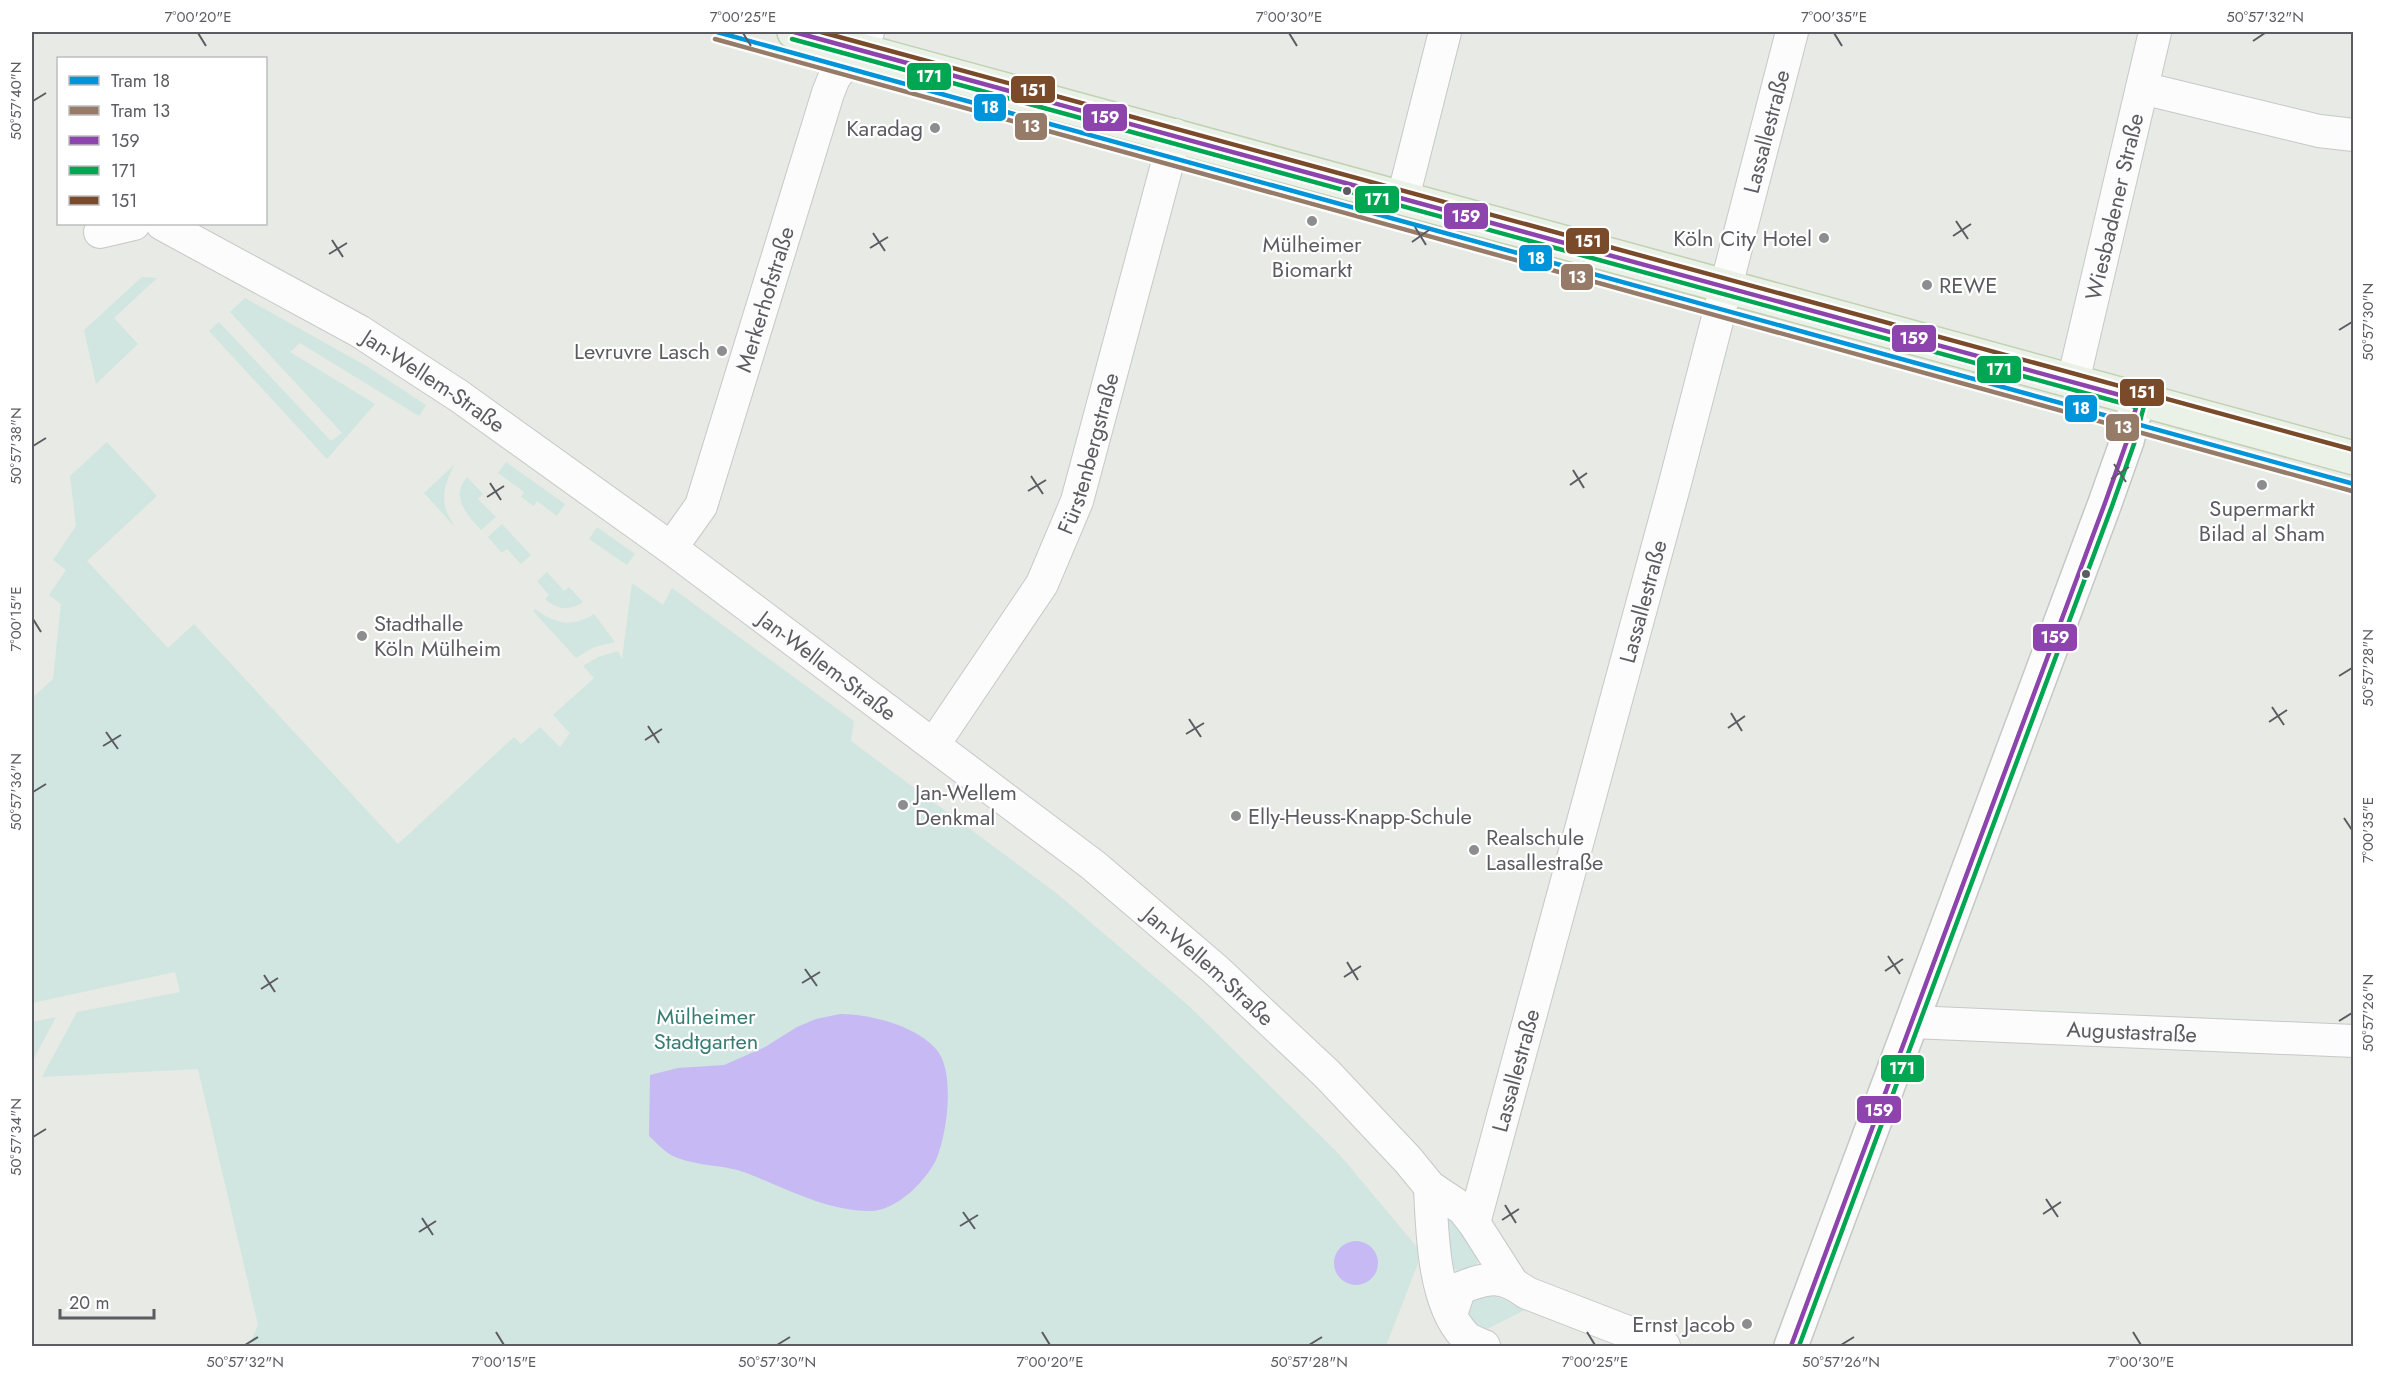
<svg xmlns="http://www.w3.org/2000/svg" width="2385" height="1378" font-family="Jost,sans-serif">
	<style>
		.green { fill: #d1e6e0 }
		.water { fill: #c7b9f4 }
		.lines { fill: none; stroke-linecap: round; stroke-linejoin: round }
		.street-casing { stroke: #c7c8c7; stroke-width: 34 }
		.secondary-casing { stroke: #c6c7c7; stroke-width: 36 }
		.primary-casing { stroke: #c2d1b4; stroke-width: 36 }
		.street { stroke: #fbfcfb; stroke-width: 32 }
		.secondary { stroke: #fbfcfb; stroke-width: 33 }
		.primary { stroke: #eaf2e7; stroke-width: 33 }
		.bus-1-casing { stroke: #fff; stroke-width: 9 }
		.bus-2-casing { stroke: #fff; stroke-width: 9 }
		.bus-3-casing { stroke: #fff; stroke-width: 9 }
		.bus-1 { stroke: #8e44ad; stroke-width: 4.5 }
		.bus-2 { stroke: #00a651; stroke-width: 4.5 }
		.bus-3 { stroke: #7a4b2a; stroke-width: 4.5 }
		.tram-1-casing { stroke: #fff; stroke-width: 9 }
		.tram-2-casing { stroke: #fff; stroke-width: 9 }
		.tram-1 { stroke: #0095da; stroke-width: 4.5 }
		.tram-2 { stroke: #967b68; stroke-width: 4.5 }
		.ticks { fill: none; stroke: #5d5b62; stroke-width: 2 }
		.poi-dot { fill: #8d8d90; stroke: #fff; stroke-width: 2 }
		.bus-dot { fill: #5d5b62; stroke: #fff; stroke-width: 2 }
		.labels { text-anchor: middle; stroke-width: 4.5; stroke-linejoin: round; paint-order: stroke }
		.poi-label { font-size: 22px; fill: #5d5b62; stroke: #fff; text-anchor: start }
		.street-label { font-size: 22px; fill: #5d5b62; stroke: #fff }
		.park-label { font-size: 22px; fill: #377d73; stroke: #fff }
		.line-badge { stroke: #fff; stroke-width: 2 }
		.badge-label { font-size: 16px; text-anchor: middle; font-weight: bold; fill: #fff }
		.neatline { fill: none; stroke: #5d5b62; stroke-width: 2 }
		.ticks-label { font-size: 15px; text-anchor: middle; fill: #5d5b62 }
	</style>
	<rect width="100%" height="100%" fill="#e7eae5"/>
	<path class="green" d="M 142,277 L 157,278 L 114,318 L 138,344 L 96,384 L 84,330 Z
		M 245,298 L 368,367 L 426,405 L 419,416 L 300,343 L 290,352 L 375,404 L 327,459 L 209,331 L 219,322 L 331,441 L 342,433 L 230,312 Z
		M 107,442 L 157,496 L 87,561 L 168,648 L 194,624 L 398,844 L 514,737 L 521,744 L 540,727 L 560,747 L 570,733 L 553,715 L 594,678 L 583,666 L 598,657 L 618,651 L 622,659 L 632,583 L 663,605 L 672,588 L 854,721 L 851,741 L 1055,892 L 1189,1006 L 1339,1154 L 1422,1253 L 1386,1346 L 249,1346 L 258,1325 L 198,1069 L 42,1077 L 77,1012 L 180,992 L 175,972 L 32,1003 L 32,698 L 53,679 L 61,604 L 49,595 L 66,570 L 53,560 L 76,526 L 70,476 Z
		M 506,462 L 565,504 L 557,516 L 537,501 L 534,506 L 521,497 L 524,492 L 498,473 Z
		M 455,464 C 447,478 441,494 446,510 C 448,516 453,522 454,526 L 424,493 Z
		M 467,477 L 483,494 L 478,499 L 496,517 L 481,530 C 467,515 450,497 467,477 Z
		M 502,524 L 531,555 L 521,564 L 507,549 L 502,553 L 488,537 Z
		M 597,527 L 635,554 L 627,565 L 589,539 Z
		M 547,572 L 564,591 L 569,587 L 583,602 C 570,611 557,610 545,599 L 549,595 L 537,581 Z
		M 535,609 C 555,624 572,628 594,614 L 615,642 L 594,647 L 576,658 L 533,611 Z
		M 56,1017 L 32,1062 L 32,1022 Z
		M 1446,1205 L 1479,1260 C 1472,1274 1461,1275 1449,1266 Z
		M 1485,1292 L 1527,1309 L 1483,1331 C 1470,1322 1463,1317 1469,1302 Z"/>
	<path class="water" d="M 840,1014 C 871,1014 916,1026 936,1049 C 956,1071 947,1135 936,1160 C 925,1182 896,1211 870,1211 C 827,1211 787,1189 749,1174 C 725,1164 697,1167 673,1156 C 664,1152 656,1142 649,1136 L 650,1075 L 678,1068 L 724,1065 L 765,1047 L 797,1027 L 816,1019 Z
		M1334 1263a22 22 0 1 1 44 0a22 22 0 1 1-44 0Z"/>
	<g class="lines">
		<defs>
			<g id="street">
				<path d="M 2142,88 L 2319,131 L 2354,135"/>
				<path d="M 1403,198 L 1445,32"/>
				<path id="s1" d="M 162,224 L 359,331 L 459,396 L 671,548 L 1093,865 L 1216,970 L 1327,1074 L 1408,1160 L 1430,1187 L 1463,1209 L 1474,1223 L 1511,1281"/>
				<path d="M 100,232 L 134,224"/>
				<path id="s2" d="M 2073,382 L 2155,32"/>
				<path id="s3" d="M 671,548 L 701,506 L 828,93 L 834,78 L 868,32"/>
				<path id="s4" d="M 934,744 L 1042,584 L 1077,501 L 1175,135"/>
				<path id="s5" d="M 1912,1022 L 2354,1041"/>
				<path d="M 1430,1187 C 1432,1230 1433,1302 1464,1335 C 1468,1340 1477,1343 1484,1346"/>
				<path id="s6" d="M 1474,1223 L 1675,483 L 1792,32"/>
				<path d="M 1451,1314 L 1460,1288 C 1489,1277 1501,1274 1527,1293 L 1664,1346"/>
			</g>
			<path id="secondary" d="M 1791,1346 L 2105,503 L 2127,441 L 2138,400"/>
			<path id="primary" d="M 794,32 L 2354,458"/>
		</defs>
		<use href="#street" class="street-casing"/>
		<use href="#secondary" class="secondary-casing"/>
		<use href="#primary" class="primary-casing"/>
		<use href="#street" class="street"/>
		<use href="#secondary" class="secondary"/>
		<use href="#primary" class="primary"/>
		<defs>
			<path id="bus-1" d="M 794,32 L 2138,400
				M 1791,1346 L 2105,503 L 2127,441 L 2138,400"/>
			<path id="bus-2" d="M 792,39 L 2136,407
				M 1799,1346 L 2112,506 L 2134,444 L 2145,402"/>
			<path id="bus-3" d="M 821,32 L 2354,450"/>
		</defs>
		<use href="#bus-1" class="bus-1-casing"/>
		<use href="#bus-2" class="bus-2-casing"/>
		<use href="#bus-3" class="bus-3-casing"/>
		<use href="#bus-1" class="bus-1"/>
		<use href="#bus-2" class="bus-2"/>
		<use href="#bus-3" class="bus-3"/>
		<defs>
			<path id="tram-1" d="M 717,32 L 2354,484"/>
			<path id="tram-2" d="M 715,39 L 2352,491"/>
		</defs>
		<use href="#tram-1" class="tram-1-casing"/>
		<use href="#tram-2" class="tram-2-casing"/>
		<use href="#tram-1" class="tram-1"/>
		<use href="#tram-2" class="tram-2"/>
	</g>
	<path class="ticks" d="M 198,33 L 206,46M 743,33 L 751,46M 1289,33 L 1297,46M 1834,33 L 1842,46M 2253,41 L 2265,33M 33,101 L 46,93M 1956,221 L 1968,239M 1415,227 L 1426,245M 873,233 L 885,251M 1953,236 L 1971,224M 332,240 L 343,257M 1412,242 L 1429,230M 870,248 L 888,237M 329,254 L 347,243M 2339,330 L 2352,322M 33,446 L 46,438M 2114,464 L 2126,482M 1573,470 L 1584,488M 1031,476 L 1043,494M 2111,479 L 2129,467M 490,483 L 501,500M 1570,485 L 1587,473M 1028,491 L 1046,480M 487,497 L 504,486M 33,619 L 41,632M 2339,676 L 2352,668M 2272,707 L 2284,725M 1731,713 L 1742,731M 1189,719 L 1201,737M 2269,722 L 2287,710M 648,726 L 659,743M 1728,728 L 1745,716M 106,732 L 118,749M 1186,734 L 1204,723M 645,740 L 662,729M 103,746 L 121,735M 33,792 L 46,784M 2344,818 L 2352,830M 1888,956 L 1900,974M 1347,962 L 1358,980M 805,969 L 817,986M 1885,971 L 1903,959M 264,975 L 275,992M 1344,977 L 1361,966M 802,983 L 820,972M 261,989 L 278,978M 2339,1021 L 2352,1013M 33,1137 L 46,1129M 2046,1199 L 2058,1217M 1505,1205 L 1516,1223M 963,1212 L 975,1229M 2043,1214 L 2061,1202M 422,1218 L 433,1235M 1502,1220 L 1519,1209M 960,1226 L 978,1215M 419,1232 L 436,1221M 496,1332 L 504,1345M 1042,1332 L 1050,1345M 1587,1332 L 1595,1345M 2133,1332 L 2141,1345M 245,1345 L 258,1337M 777,1345 L 790,1337M 1309,1345 L 1322,1337M 1841,1345 L 1854,1337"/>
	<g class="poi-dot">
		<circle cx="935" cy="128" r="6"/>
		<circle cx="1312" cy="221" r="6"/>
		<circle cx="1824" cy="238" r="6"/>
		<circle cx="1927" cy="285" r="6"/>
		<circle cx="722" cy="351" r="6"/>
		<circle cx="2262" cy="485" r="6"/>
		<circle cx="362" cy="636" r="6"/>
		<circle cx="903" cy="805" r="6"/>
		<circle cx="1236" cy="816" r="6"/>
		<circle cx="1474" cy="850" r="6"/>
		<circle cx="1747" cy="1324" r="6"/>
	</g>
	<g class="bus-dot">
		<circle cx="1347" cy="191" r="5"/>
		<circle cx="2086" cy="574" r="5"/>
	</g>
	<g class="labels">
		<g class="poi-label">
			<text x="923" y="136" text-anchor="end">Karadag</text>
			<text x="1812" y="246" text-anchor="end">Köln City Hotel</text>
			<text x="1312" y="252" text-anchor="middle">Mülheimer<tspan x="1312" dy="25">Biomarkt</tspan></text>
			<text x="1939" y="293">REWE</text>
			<text x="710" y="359" text-anchor="end">Levruvre Lasch</text>
			<text x="2262" y="516" text-anchor="middle">Supermarkt<tspan x="2262" dy="25">Bilad al Sham</tspan></text>
			<text x="374" y="631">Stadthalle<tspan x="374" dy="25">Köln Mülheim</tspan></text>
			<text x="915" y="800">Jan-Wellem<tspan x="915" dy="25">Denkmal</tspan></text>
			<text x="1248" y="824">Elly-Heuss-Knapp-Schule</text>
			<text x="1486" y="845">Realschule<tspan x="1486" dy="25">Lasallestraße</tspan></text>
			<text x="1735" y="1332" text-anchor="end">Ernst Jacob</text>
		</g>
		<g class="street-label">
			<text dy="8" stroke="none"><textPath href="#s6" startOffset="1130">Lassallestraße</textPath></text>
			<text dy="8" stroke="none"><textPath href="#s2" startOffset="180">Wiesbadener Straße</textPath></text>
			<text dy="8" stroke="none"><textPath href="#s3" startOffset="268">Merkerhofstraße</textPath></text>
			<text dy="8" stroke="none"><textPath href="#s1" startOffset="314">Jan-Wellem-Straße</textPath></text>
			<text dy="8" stroke="none"><textPath href="#s4" startOffset="332">Fürstenbergstraße</textPath></text>
			<text dy="8" stroke="none"><textPath href="#s6" startOffset="644">Lassallestraße</textPath></text>
			<text dy="8" stroke="none"><textPath href="#s1" startOffset="800">Jan-Wellem-Straße</textPath></text>
			<text dy="8" stroke="none"><textPath href="#s1" startOffset="1286">Jan-Wellem-Straße</textPath></text>
			<text dy="8" stroke="none"><textPath href="#s5" startOffset="220">Augustastraße</textPath></text>
			<text dy="8" stroke="none"><textPath href="#s6" startOffset="158">Lassallestraße</textPath></text>
		</g>
		<g class="park-label">
			<text x="706" y="1024">Mülheimer<tspan x="706" dy="25">Stadtgarten</tspan></text>
		</g>
	</g>
	<g class="line-badge">
		<rect x="906" y="62" width="46" height="29" rx="6" fill="#00a651"/>
		<rect x="1010" y="75" width="46" height="29" rx="6" fill="#7a4b2a"/>
		<rect x="973" y="93" width="34" height="29" rx="6" fill="#0095da"/>
		<rect x="1082" y="103" width="46" height="29" rx="6" fill="#8e44ad"/>
		<rect x="1014" y="112" width="34" height="29" rx="6" fill="#967b68"/>
		<rect x="1354" y="185" width="46" height="29" rx="6" fill="#00a651"/>
		<rect x="1443" y="202" width="46" height="28" rx="6" fill="#8e44ad"/>
		<rect x="1565" y="227" width="45" height="28" rx="6" fill="#7a4b2a"/>
		<rect x="1518" y="244" width="35" height="28" rx="6" fill="#0095da"/>
		<rect x="1560" y="263" width="34" height="28" rx="6" fill="#967b68"/>
		<rect x="1891" y="324" width="46" height="29" rx="6" fill="#8e44ad"/>
		<rect x="1976" y="355" width="46" height="29" rx="6" fill="#00a651"/>
		<rect x="2119" y="378" width="46" height="29" rx="6" fill="#7a4b2a"/>
		<rect x="2064" y="394" width="34" height="29" rx="6" fill="#0095da"/>
		<rect x="2105" y="413" width="35" height="29" rx="6" fill="#967b68"/>
		<rect x="2032" y="623" width="46" height="29" rx="6" fill="#8e44ad"/>
		<rect x="1880" y="1054" width="45" height="29" rx="6" fill="#00a651"/>
		<rect x="1856" y="1095" width="46" height="29" rx="6" fill="#8e44ad"/>
	</g>
	<g class="badge-label">
		<text x="929" y="82">171</text>
		<text x="1033" y="96">151</text>
		<text x="990" y="113">18</text>
		<text x="1105" y="123">159</text>
		<text x="1031" y="132">13</text>
		<text x="1377" y="205">171</text>
		<text x="1466" y="222">159</text>
		<text x="1588" y="247">151</text>
		<text x="1536" y="264">18</text>
		<text x="1577" y="283">13</text>
		<text x="1914" y="344">159</text>
		<text x="1999" y="375">171</text>
		<text x="2142" y="398">151</text>
		<text x="2081" y="414">18</text>
		<text x="2123" y="433">13</text>
		<text x="2055" y="643">159</text>
		<text x="1902" y="1074">171</text>
		<text x="1879" y="1116">159</text>
	</g>
	<rect width="2385" height="1378" fill="none" stroke="#ffffff" stroke-width="66"/>
	<rect x="57" y="57" width="210" height="168" fill="#ffffff" stroke="#bebdc0" stroke-width="1.5"/>
	<rect x="69" y="76" width="30" height="9" fill="#0095da" stroke="#bebdc0" stroke-width="1.5"/>
	<text x="111" y="87" font-size="18" fill="#5d5b62">Tram 18</text>
	<rect x="69" y="106" width="30" height="9" fill="#967b68" stroke="#bebdc0" stroke-width="1.5"/>
	<text x="111" y="117" font-size="18" fill="#5d5b62">Tram 13</text>
	<rect x="69" y="136" width="30" height="9" fill="#8e44ad" stroke="#bebdc0" stroke-width="1.5"/>
	<text x="111" y="147" font-size="18" fill="#5d5b62">159</text>
	<rect x="69" y="166" width="30" height="9" fill="#00a651" stroke="#bebdc0" stroke-width="1.5"/>
	<text x="111" y="177" font-size="18" fill="#5d5b62">171</text>
	<rect x="69" y="196" width="30" height="9" fill="#7a4b2a" stroke="#bebdc0" stroke-width="1.5"/>
	<text x="111" y="207" font-size="18" fill="#5d5b62">151</text>
	<path d="M60 1309v9h94v-9" fill="none" stroke="#5d5b62" stroke-width="3"/>
	<text x="69" y="1309" font-size="18" fill="#5d5b62" stroke="#ffffff" stroke-width="4.5" paint-order="stroke">20 m</text>
	<rect x="33" y="33" width="2319" height="1312" class="neatline"/>
	<g class="ticks-label">
		<text x="198" y="22">7°00'20"E</text>
		<text x="743" y="22">7°00'25"E</text>
		<text x="1289" y="22">7°00'30"E</text>
		<text x="1834" y="22">7°00'35"E</text>
		<text x="2265" y="22">50°57'32"N</text>
		<text transform="translate(16 101) rotate(-90)" y="5">50°57'40"N</text>
		<text transform="translate(2368 322) rotate(-90)" y="5">50°57'30"N</text>
		<text transform="translate(16 446) rotate(-90)" y="5">50°57'38"N</text>
		<text transform="translate(16 619) rotate(-90)" y="5">7°00'15"E</text>
		<text transform="translate(2368 668) rotate(-90)" y="5">50°57'28"N</text>
		<text transform="translate(16 792) rotate(-90)" y="5">50°57'36"N</text>
		<text transform="translate(2368 830) rotate(-90)" y="5">7°00'35"E</text>
		<text transform="translate(2368 1013) rotate(-90)" y="5">50°57'26"N</text>
		<text transform="translate(16 1137) rotate(-90)" y="5">50°57'34"N</text>
		<text x="245" y="1367">50°57'32"N</text>
		<text x="504" y="1367">7°00'15"E</text>
		<text x="777" y="1367">50°57'30"N</text>
		<text x="1050" y="1367">7°00'20"E</text>
		<text x="1309" y="1367">50°57'28"N</text>
		<text x="1595" y="1367">7°00'25"E</text>
		<text x="1841" y="1367">50°57'26"N</text>
		<text x="2141" y="1367">7°00'30"E</text>
	</g>
</svg>
